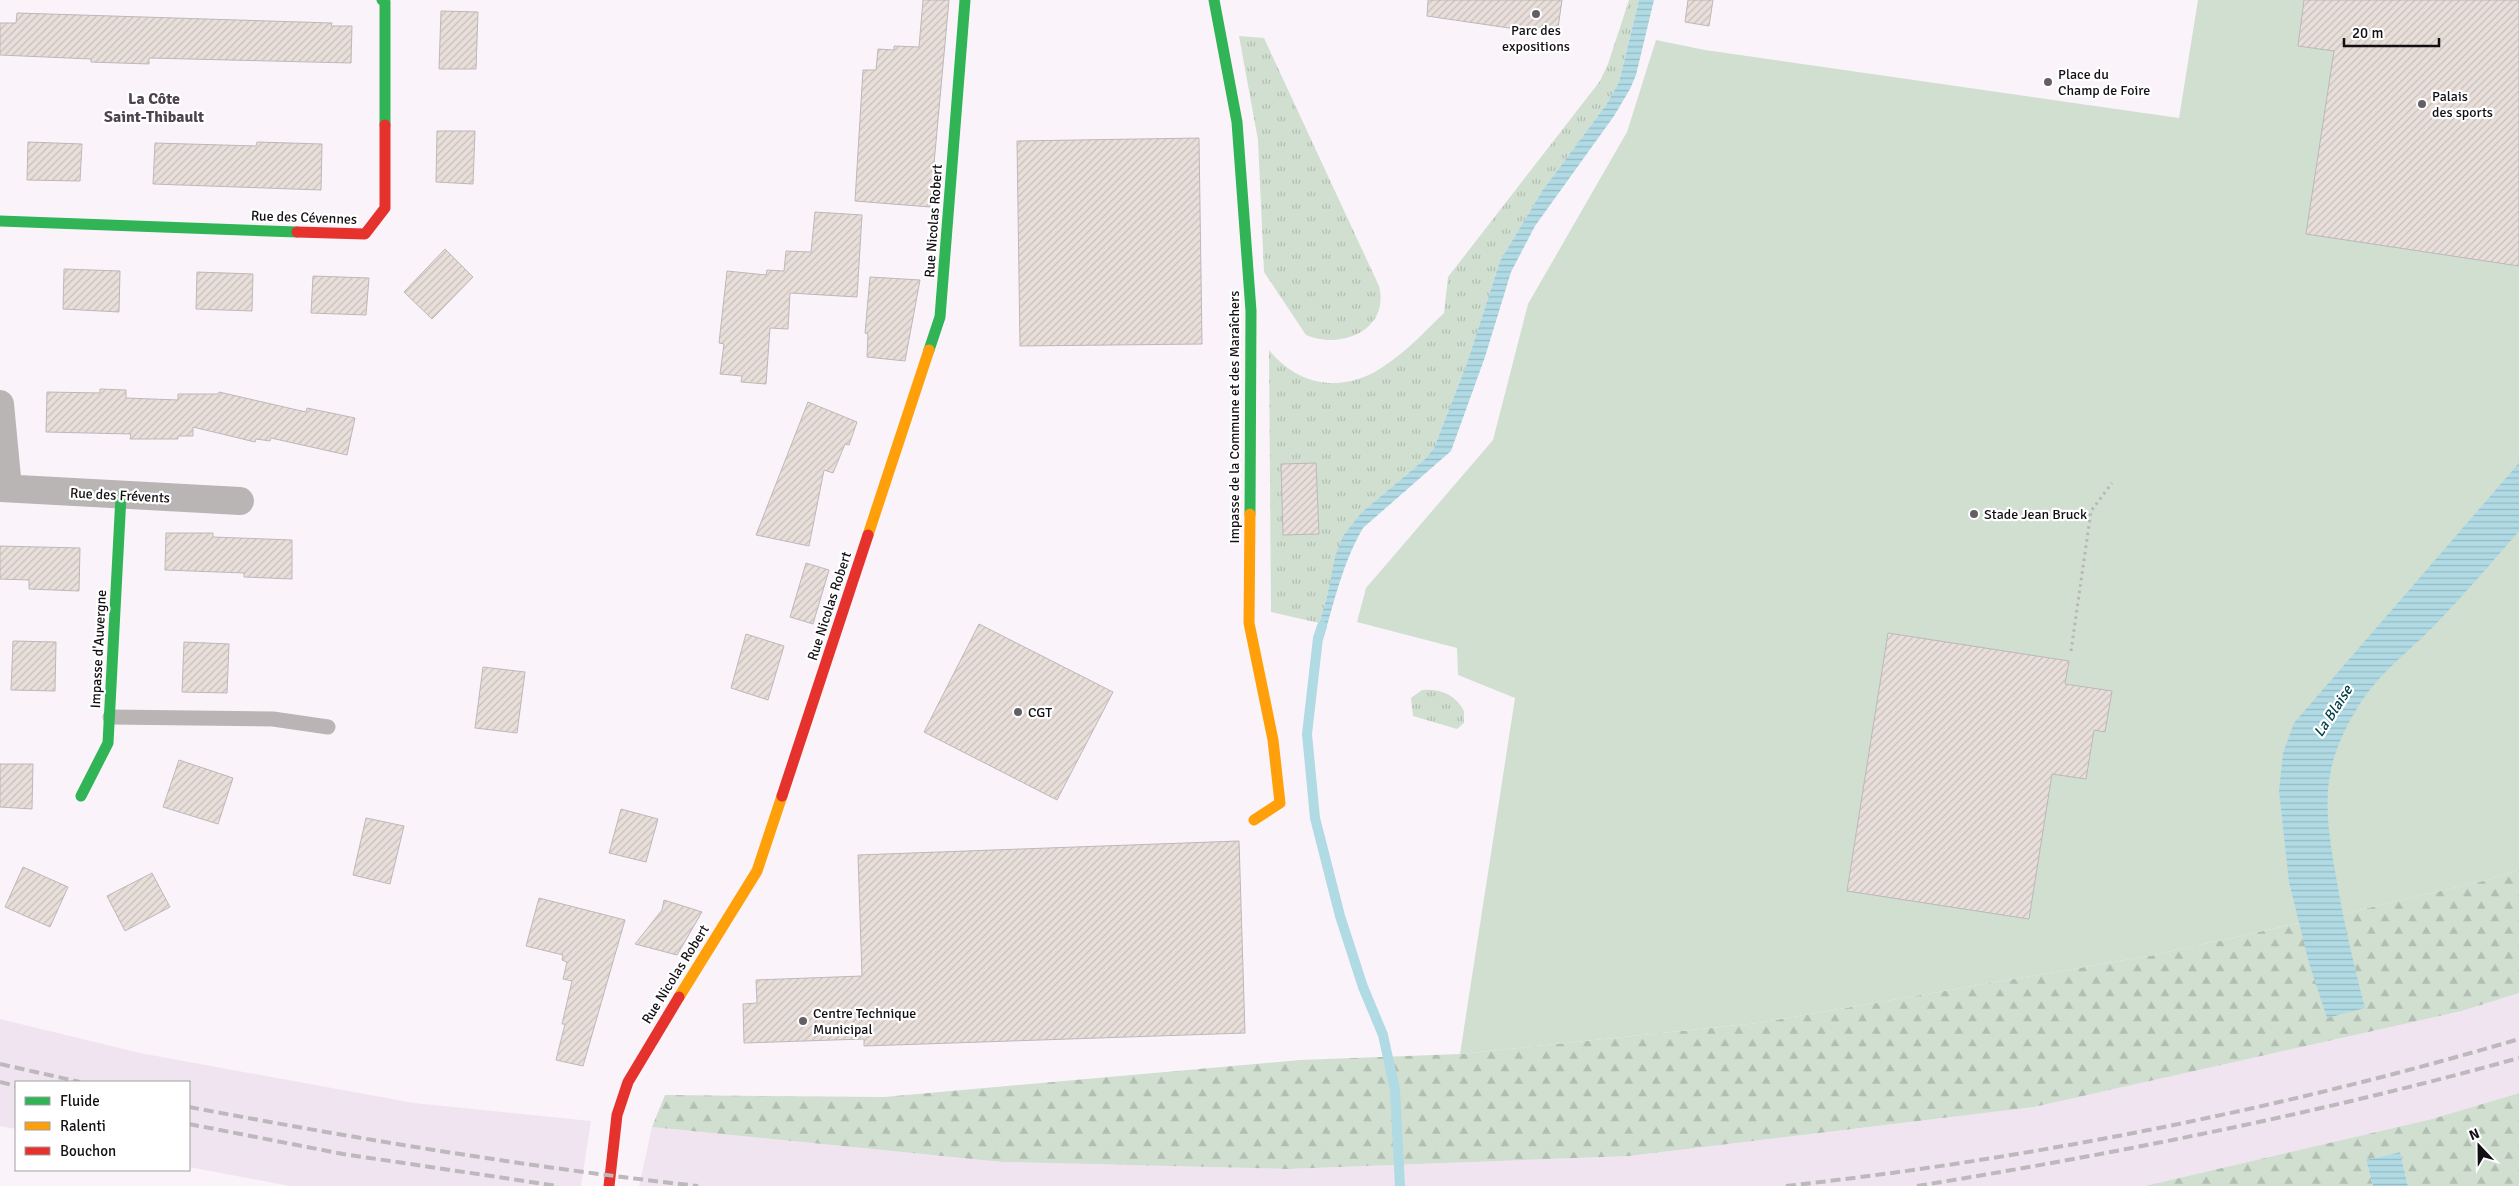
<svg xmlns="http://www.w3.org/2000/svg" width="2519" height="1186" font-family="Signika,sans-serif">
	<style>
		.built { fill: #f0e4f0 }
		.grass { fill: url(#grass-tufts) }
		.forest { fill: url(#forest-firs) }
		.pitch { fill: #d0dfd0 }
		.water { fill: url(#water-rules) }
		.lines { fill: none; stroke-linecap: round; stroke-linejoin: round }
		.stream { stroke: #b0dae4; stroke-width: 10 }
		.building { fill: url(#building-hatch); stroke: #bdb8b9 }
		.path { stroke: #b9b6b8; stroke-width: 3; stroke-dasharray: 2.5 4; stroke-linecap: butt }
		.lane { stroke: #b9b5b5; stroke-width: 15 }
		.street { stroke: #b9b5b5; stroke-width: 28 }
		.fast { stroke: #30b455; stroke-width: 11 }
		.slow { stroke: #ff9f0a; stroke-width: 11 }
		.jam { stroke: #e5322d; stroke-width: 11 }
		.rail { stroke: #bdb8bb; stroke-width: 4; stroke-dasharray: 10 5; stroke-linecap: butt }
		.poi-dot { fill: #645f64; stroke: #fff; stroke-width: 2 }
		.labels { text-anchor: middle; stroke-width: 4.5; stroke-linejoin: round; paint-order: stroke }
		.poi-label { font-size: 14px; fill: #130f13; stroke: #fff; text-anchor: start }
		.street-label { font-size: 14px; fill: #130f13; stroke: #fff }
		.water-label { font-size: 15px; font-style: italic; fill: #034049; stroke: #fff }
		.quarter-label { font-size: 16px; font-weight: bold; fill: #4d434d; stroke: #fff }
	</style>
	<defs>
		<pattern id="grass-tufts" width="24" height="20" patternUnits="userSpaceOnUse" patternTransform="scale(1.25)"><rect width="24" height="20" fill="#d0dfd0"/><path d="M3 7l-1-3M5 7V3M7 7l1-3M15 17l-1-3M17 17v-4M19 17l1-3" fill="none" stroke="#b2beb2"/></pattern>
		<pattern id="forest-firs" width="22" height="20" patternUnits="userSpaceOnUse" patternTransform="scale(1.25)"><rect width="22" height="20" fill="#d0dfd0"/><path d="M5 1l3.5 6h-7zM16 11l3.5 6h-7z" fill="#b2beb2"/></pattern>
		<pattern id="water-rules" width="6" height="5" patternUnits="userSpaceOnUse" patternTransform="scale(1.25)"><rect width="6" height="5" fill="#b0dae4"/><path d="M0 2.5h6" fill="none" stroke="#96bac3"/></pattern>
		<pattern id="building-hatch" width="6" height="6" patternUnits="userSpaceOnUse" patternTransform="scale(1.25)"><rect width="6" height="6" fill="#e9dfda"/><path d="M-1 1l2-2M0 6l6-6M5 7l2-2" fill="none" stroke="#c7beba"/></pattern>
	</defs>
	<rect width="100%" height="100%" fill="#faf4fa"/>
	<path class="built" d="M 2519,993 L 2519,1093 L 2432,1119 L 2145,1186 L 639,1186 L 652,1127 L 1002,1162 L 1288,1169 L 1629,1156 L 2034,1107 L 2462,1011 Z
		M 0,1019 L 140,1053 L 414,1103 L 591,1121 L 581,1186 L 289,1186 L 189,1167 L 189,1082 L 16,1082 L 16,1129 L 0,1126 Z"/>
	<path class="grass" d="M 1629,0 L 1639,0 L 1619,82 L 1606,105 L 1542,191 L 1500,261 L 1467,363 L 1434,448 L 1425,459 L 1362,512 L 1328,593 L 1319,623 L 1271,612 L 1269,350 C 1300,388 1346,394 1387,364 C 1408,350 1426,330 1444,313 L 1448,277 L 1600,81 L 1608,64 Z
		M 1239,36 L 1264,38 L 1379,286 C 1390,330 1342,350 1306,335 L 1264,272 L 1258,140 Z
		M 1422,690 C 1440,688 1456,695 1464,711 L 1464,723 L 1457,729 L 1413,716 L 1411,698 Z"/>
	<path class="forest" d="M 2519,870 L 2519,993 L 2462,1011 L 2034,1107 L 1629,1156 L 1288,1169 L 1002,1162 L 652,1127 L 665,1095 L 884,1097 L 1300,1060 L 1460,1054 L 1758,1023 L 2154,955 L 2299,923 L 2327,1018 L 2348,942 L 2342,914 L 2487,880 Z
		M 2519,1093 L 2519,1186 L 2408,1186 L 2400,1152 L 2366,1160 L 2373,1186 L 2145,1186 L 2432,1119 Z"/>
	<path class="pitch" d="M 2198,0 L 2519,0 L 2519,870 L 2487,880 L 2342,914 L 2365,1008 L 2327,1018 L 2299,923 L 2154,955 L 1758,1023 L 1460,1054 L 1515,698 L 1458,675 L 1457,648 L 1357,622 L 1366,588 L 1493,440 L 1528,304 L 1627,132 L 1656,40 L 1705,50 L 2179,118 Z"/>
	<path class="water" d="M 1639,0 L 1654,0 L 1636,75 L 1630,89 L 1614,116 L 1535,226 L 1511,272 L 1485,357 L 1451,451 L 1363,528 C 1343,562 1334,602 1323,640 L 1315,637 L 1328,593 L 1335,557 L 1343,536 L 1362,512 L 1425,459 L 1434,448 L 1467,363 L 1500,261 L 1542,191 L 1606,105 L 1619,82 Z
		M 2519,463 L 2519,531 C 2491,563 2463,596 2433,627 C 2407,653 2377,675 2358,707 C 2344,729 2332,756 2329,781 C 2325,811 2330,842 2335,871 C 2343,918 2353,963 2365,1008 L 2327,1018 L 2309,963 L 2289,882 L 2279,791 L 2283,753 L 2294,723 Z
		M 2400,1152 L 2408,1186 L 2373,1186 L 2366,1160 Z"/>
	<g class="lines">
		<path class="stream" d="M 1322,626 L 1318,638 L 1307,734 L 1315,818 L 1340,916 L 1363,987 L 1383,1035 L 1395,1090 L 1400,1186"/>
	</g>
	<path class="building" d="M 923,0 L 949,0 L 930,207 L 855,201 L 863,70 L 876,70 L 878,49 L 894,50 L 894,46 L 919,47 Z
		M 1428,0 L 1562,0 L 1557,35 L 1427,16 Z
		M 1688,0 L 1713,0 L 1709,26 L 1685,22 Z
		M 2304,0 L 2519,0 L 2519,266 L 2306,234 L 2334,51 L 2298,46 Z
		M 441,11 L 478,12 L 476,69 L 439,69 Z
		M 17,13 L 332,23 L 331,26 L 352,26 L 351,63 L 149,58 L 149,64 L 91,62 L 91,59 L 0,55 L 0,23 L 16,23 Z
		M 437,131 L 475,131 L 473,184 L 436,182 Z
		M 1199,138 L 1202,344 L 1020,346 L 1017,141 Z
		M 28,142 L 82,144 L 80,181 L 27,180 Z
		M 257,142 L 322,144 L 321,190 L 153,184 L 155,143 L 256,146 Z
		M 815,212 L 862,215 L 857,297 L 790,293 L 788,329 L 770,328 L 766,384 L 741,382 L 742,376 L 720,374 L 724,344 L 719,343 L 727,271 L 766,275 L 767,270 L 784,271 L 786,251 L 811,252 Z
		M 445,249 L 473,277 L 432,319 L 404,292 Z
		M 64,269 L 120,271 L 119,312 L 63,309 Z
		M 197,272 L 253,274 L 252,311 L 196,309 Z
		M 313,276 L 369,278 L 366,315 L 311,313 Z
		M 870,277 L 920,280 L 905,361 L 867,357 L 868,334 L 865,333 Z
		M 100,389 L 126,390 L 126,398 L 178,400 L 178,394 L 218,394 L 219,392 L 306,412 L 307,408 L 355,418 L 347,455 L 271,438 L 270,441 L 256,439 L 255,442 L 193,427 L 193,436 L 178,436 L 178,439 L 130,439 L 131,434 L 46,432 L 47,392 L 100,393 Z
		M 808,402 L 857,422 L 849,445 L 845,444 L 833,473 L 824,470 L 809,546 L 756,535 Z
		M 1316,463 L 1319,534 L 1283,535 L 1281,464 Z
		M 166,533 L 213,533 L 213,537 L 292,540 L 292,579 L 244,577 L 244,573 L 165,570 Z
		M 0,546 L 80,548 L 79,591 L 29,589 L 29,580 L 0,579 Z
		M 806,563 L 829,570 L 813,624 L 790,617 Z
		M 979,624 L 1113,692 L 1057,800 L 924,732 Z
		M 1888,633 L 2069,661 L 2065,684 L 2112,691 L 2105,732 L 2094,730 L 2086,779 L 2052,774 L 2029,919 L 1847,891 Z
		M 746,634 L 784,646 L 768,700 L 731,688 Z
		M 13,641 L 56,642 L 55,691 L 11,690 Z
		M 184,642 L 229,644 L 227,693 L 182,692 Z
		M 483,667 L 525,672 L 517,733 L 475,728 Z
		M 179,760 L 233,778 L 218,824 L 163,807 Z
		M 0,764 L 33,764 L 32,809 L 0,807 Z
		M 621,809 L 658,819 L 646,862 L 609,853 Z
		M 366,818 L 404,826 L 390,884 L 353,875 Z
		M 1239,841 L 1245,1033 L 864,1046 L 864,1039 L 744,1043 L 743,1004 L 757,1003 L 756,980 L 862,976 L 858,855 Z
		M 23,867 L 68,887 L 50,927 L 5,907 Z
		M 152,873 L 170,907 L 125,931 L 107,896 Z
		M 539,898 L 625,920 L 583,1066 L 556,1060 L 565,1024 L 562,1024 L 572,981 L 563,979 L 567,962 L 562,960 L 563,955 L 526,946 Z
		M 664,900 L 702,912 L 677,955 L 635,944 L 662,910 Z"/>
	<g class="lines">
		<path class="path" d="M 2071,651 L 2091,511 L 2112,483"/>
		<path class="lane" d="M 110,717 L 273,719 L 328,727"/>
		<path class="street" d="M 0,404 L 8,488
			M 0,488 L 240,501"/>
		<path class="fast" d="M 382,0 L 385,2 L 385,125
			M 1214,0 L 1237,122 L 1251,311 L 1250,514
			M 0,221 L 297,232
			M 929,350 L 940,317 L 965,0
			M 81,796 L 108,743 L 121,496"/>
		<path class="slow" d="M 1250,514 L 1249,623 L 1273,740 L 1280,803 L 1254,820
			M 868,535 L 929,350
			M 679,997 L 757,871 L 782,796"/>
		<path class="jam" d="M 297,232 L 365,234 L 385,208 L 385,125
			M 782,796 L 868,535
			M 609,1186 L 617,1115 L 628,1082 L 679,997"/>
		<path class="rail" d="M 0,1064 L 80,1082
			M 0,1082 L 16,1086
			M 189,1107 C 358,1139 527,1167 698,1186
			M 189,1124 L 343,1154 L 558,1186
			M 1786,1186 C 2030,1159 2283,1109 2519,1039
			M 1917,1186 C 2120,1153 2321,1113 2519,1058"/>
	</g>
	<g class="poi-dot">
		<circle cx="1536" cy="14" r="5"/>
		<circle cx="2048" cy="82" r="5"/>
		<circle cx="2422" cy="104" r="5"/>
		<circle cx="1974" cy="514" r="5"/>
		<circle cx="1018" cy="712" r="5"/>
		<circle cx="803" cy="1021" r="5"/>
	</g>
	<g class="labels">
		<g class="poi-label">
			<text x="1536" y="35" text-anchor="middle">Parc des<tspan x="1536" dy="16">expositions</tspan></text>
			<text x="2058" y="79">Place du<tspan x="2058" dy="16">Champ de Foire</tspan></text>
			<text x="2432" y="101">Palais<tspan x="2432" dy="16">des sports</tspan></text>
			<text x="1984" y="519">Stade Jean Bruck</text>
			<text x="1028" y="717">CGT</text>
			<text x="813" y="1018">Centre Technique<tspan x="813" dy="16">Municipal</tspan></text>
		</g>
		<g class="street-label">
			<text transform="translate(304 217) rotate(2)" y="5">Rue des Cévennes</text>
			<text transform="translate(933 221) rotate(-86)" y="5">Rue Nicolas Robert</text>
			<text transform="translate(1234 417) rotate(-90)" y="5">Impasse de la Commune et des Maraîchers</text>
			<text transform="translate(120 495) rotate(3)" y="5">Rue des Frévents</text>
			<text transform="translate(829 606) rotate(-72)" y="5">Rue Nicolas Robert</text>
			<text transform="translate(98 649) rotate(-87)" y="5">Impasse d'Auvergne</text>
			<text transform="translate(675 974) rotate(-58)" y="5">Rue Nicolas Robert</text>
		</g>
		<g class="water-label">
			<text transform="translate(2333 711) rotate(-57)" y="5">La Blaise</text>
		</g>
		<g class="quarter-label">
			<text x="154" y="104">La Côte<tspan x="154" dy="18">Saint-Thibault</tspan></text>
		</g>
	</g>
	<rect x="15" y="1081" width="175" height="90" fill="#ffffff" stroke="#a19fa1"/>
	<rect x="25" y="1097" width="25" height="8" fill="#30b455" stroke="#a19fa1"/>
	<text x="60" y="1106" font-size="15" fill="#130f13">Fluide</text>
	<rect x="25" y="1122" width="25" height="8" fill="#ff9f0a" stroke="#a19fa1"/>
	<text x="60" y="1131" font-size="15" fill="#130f13">Ralenti</text>
	<rect x="25" y="1147" width="25" height="8" fill="#e5322d" stroke="#a19fa1"/>
	<text x="60" y="1156" font-size="15" fill="#130f13">Bouchon</text>
	<g transform="translate(2479 1146) rotate(338)" stroke="#ffffff" stroke-width="4" paint-order="stroke">
	<path d="M0-4L9 19L0 12L-9 19Z" fill="#130f13"/>
	<text y="-8" font-size="14" font-weight="bold" text-anchor="middle" fill="#130f13">N</text>
	</g>
	<path d="M2344 38v8h95v-8" fill="none" stroke="#130f13" stroke-width="2.5"/>
	<text x="2352" y="38" font-size="15" fill="#130f13" stroke="#ffffff" stroke-width="4" paint-order="stroke">20 m</text>
</svg>
